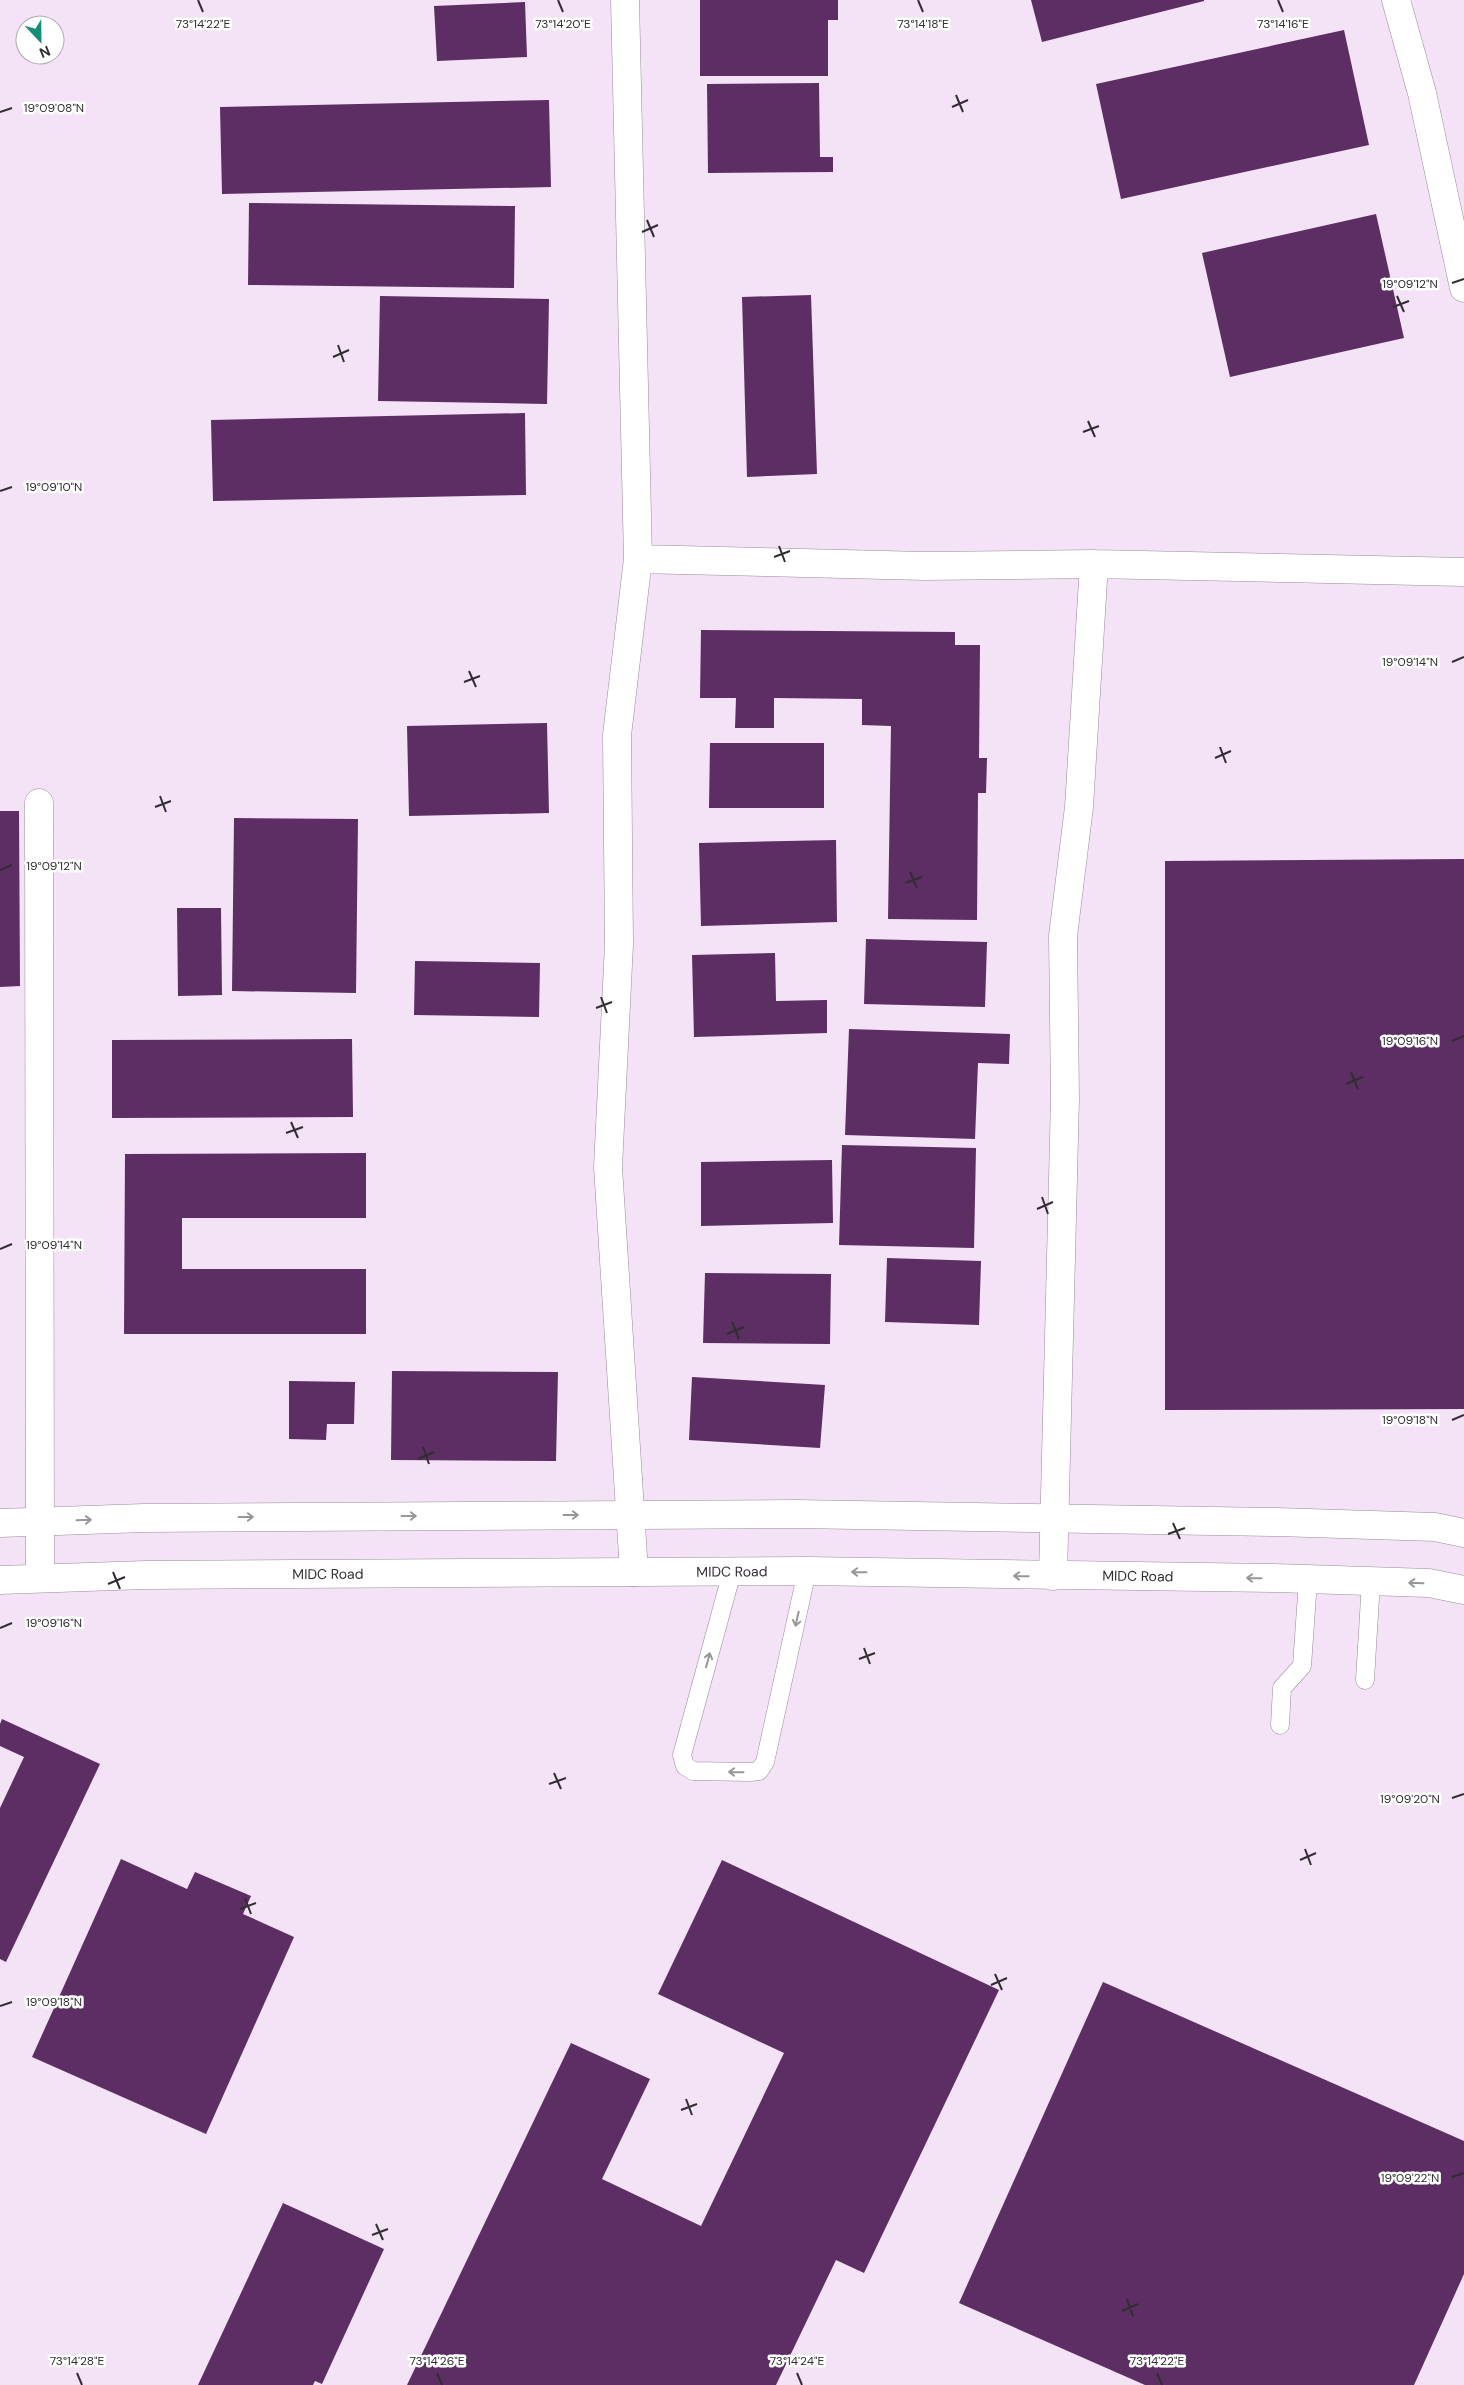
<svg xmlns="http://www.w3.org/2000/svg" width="1464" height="2385" font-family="'DM Sans',sans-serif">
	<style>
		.built { fill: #f4e2f6; fill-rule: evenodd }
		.building { fill: #5c2e63 }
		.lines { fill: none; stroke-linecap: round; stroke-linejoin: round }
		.service-casing { stroke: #978c98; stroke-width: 19 }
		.minor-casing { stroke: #978c98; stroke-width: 29 }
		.primary-casing { stroke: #978c98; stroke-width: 29 }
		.service { stroke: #fff; stroke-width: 18 }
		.minor { stroke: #fff; stroke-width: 28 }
		.primary { stroke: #fff; stroke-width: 28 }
		.oneway { stroke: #989699 }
		.ticks { fill: none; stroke: #322d33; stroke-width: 2 }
		.labels { text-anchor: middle; stroke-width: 5; stroke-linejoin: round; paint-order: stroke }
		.street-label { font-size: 14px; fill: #322d33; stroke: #fff }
		.ticks-label { font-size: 12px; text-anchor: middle; fill: #322d33; stroke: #fff; stroke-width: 5; stroke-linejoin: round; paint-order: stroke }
	</style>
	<rect width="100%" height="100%" fill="#faeefc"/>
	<path class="built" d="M 0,0 L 1464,0 L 1464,2385 L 0,2385 ZM 25,25 L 55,25 L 55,55 L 25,55 Z"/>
	<path class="building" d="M 700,0 L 838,0 L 838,20 L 828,20 L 828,76 L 700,76 Z
		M 1031,0 L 1204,0 L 1204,1 L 1042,42 Z
		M 525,2 L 527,57 L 437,61 L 434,6 Z
		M 1344,30 L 1369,145 L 1121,199 L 1096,84 Z
		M 819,83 L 820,157 L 833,157 L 833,172 L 708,173 L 707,84 Z
		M 549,100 L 551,187 L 222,194 L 220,107 Z
		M 249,203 L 515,206 L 514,288 L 248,285 Z
		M 1376,214 L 1404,338 L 1230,377 L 1202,253 Z
		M 811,295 L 817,474 L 747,477 L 742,297 Z
		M 380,296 L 549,299 L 547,404 L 378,401 Z
		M 525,413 L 526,495 L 213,501 L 211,420 Z
		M 701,630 L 955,632 L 955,645 L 980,645 L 979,758 L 987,758 L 986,793 L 978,793 L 977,920 L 888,919 L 891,726 L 862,725 L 862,699 L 774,698 L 774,728 L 735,728 L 736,698 L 700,698 Z
		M 547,723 L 549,813 L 409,816 L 407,726 Z
		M 710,743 L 824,743 L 824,808 L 709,808 Z
		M 0,811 L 19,811 L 20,986 L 0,987 Z
		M 234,818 L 358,819 L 356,993 L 232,991 Z
		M 836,840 L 837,922 L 701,926 L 699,843 Z
		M 1464,859 L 1464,1409 L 1165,1410 L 1165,861 Z
		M 177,908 L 221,908 L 222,995 L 178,996 Z
		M 866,939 L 987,942 L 985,1007 L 864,1004 Z
		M 775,953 L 776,1001 L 827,1000 L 827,1033 L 694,1037 L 692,955 Z
		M 415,961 L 540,963 L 539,1017 L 414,1015 Z
		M 849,1029 L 1010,1034 L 1009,1064 L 978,1063 L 975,1139 L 845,1135 Z
		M 352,1039 L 353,1117 L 112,1118 L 112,1040 Z
		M 842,1145 L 976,1148 L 974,1248 L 839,1245 Z
		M 366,1153 L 366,1218 L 182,1218 L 182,1269 L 366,1269 L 366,1334 L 124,1334 L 125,1154 Z
		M 832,1160 L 833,1223 L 701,1226 L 701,1162 Z
		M 887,1258 L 981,1261 L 979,1325 L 885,1322 Z
		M 705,1273 L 831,1274 L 830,1344 L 703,1343 Z
		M 392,1371 L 558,1372 L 556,1461 L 391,1460 Z
		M 692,1377 L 825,1385 L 820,1448 L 689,1440 Z
		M 289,1381 L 355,1382 L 354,1424 L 327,1424 L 326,1440 L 289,1439 Z
		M 2,1719 L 100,1764 L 6,1962 L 0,1959 L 0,1808 L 24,1757 L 0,1746 L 0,1724 Z
		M 121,1859 L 187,1889 L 195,1872 L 251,1896 L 243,1914 L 294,1937 L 206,2134 L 32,2057 Z
		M 722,1860 L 999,1990 L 864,2273 L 836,2260 L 776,2385 L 407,2385 L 571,2043 L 650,2079 L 602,2179 L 701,2226 L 784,2053 L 658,1994 Z
		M 1103,1982 L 1464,2141 L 1464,2274 L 1414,2385 L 1145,2385 L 959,2303 Z
		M 283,2203 L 384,2249 L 322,2384 L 315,2381 L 313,2385 L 198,2385 Z"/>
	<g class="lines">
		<defs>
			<path id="service" d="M 732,1572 L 682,1755 L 685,1766 L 693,1771 L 750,1772 L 759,1771 L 765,1762 L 807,1571
				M 1365,1680 L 1371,1581
				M 1280,1725 L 1282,1688 L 1302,1666 L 1308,1580"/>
			<path id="minor" d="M 625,0 L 638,559
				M 1396,0 L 1422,93 L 1464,288
				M 39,803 L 40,1578
				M 634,1572 L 608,1167 L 619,944 L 617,735 L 638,559 L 925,566 L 1094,564 L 1464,572
				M 1053,1576 L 1065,1098 L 1063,936 L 1079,807 L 1094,564"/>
			<g id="primary">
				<path d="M 0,1523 L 144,1518 L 796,1514 L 1277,1522 L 1435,1527 L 1464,1533"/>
				<path id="s1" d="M 0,1580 L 145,1575 L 807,1571 L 1275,1578 L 1429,1583 L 1464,1590"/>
			</g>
		</defs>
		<use href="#service" class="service-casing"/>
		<use href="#minor" class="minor-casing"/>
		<use href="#primary" class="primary-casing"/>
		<use href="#service" class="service"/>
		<use href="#minor" class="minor"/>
		<use href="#primary" class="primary"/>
	</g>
	<defs><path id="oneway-shaft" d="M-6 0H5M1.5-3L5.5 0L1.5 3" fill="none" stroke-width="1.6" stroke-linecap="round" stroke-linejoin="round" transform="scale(1.25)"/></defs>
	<g class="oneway">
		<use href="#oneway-shaft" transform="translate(571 1515)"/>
		<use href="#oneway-shaft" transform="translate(409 1516)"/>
		<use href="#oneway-shaft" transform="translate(246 1517)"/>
		<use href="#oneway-shaft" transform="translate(84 1520) rotate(-2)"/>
		<use href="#oneway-shaft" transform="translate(859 1572) rotate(-179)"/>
		<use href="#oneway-shaft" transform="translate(1021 1576) rotate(-179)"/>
		<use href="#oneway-shaft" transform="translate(1254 1578) rotate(-179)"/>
		<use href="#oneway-shaft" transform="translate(1416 1583) rotate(-178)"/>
		<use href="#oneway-shaft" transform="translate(797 1619) rotate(103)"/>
		<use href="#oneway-shaft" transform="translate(708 1660) rotate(-75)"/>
		<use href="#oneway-shaft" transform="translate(736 1772) rotate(-179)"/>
	</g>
	<path class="ticks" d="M 198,0 L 203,12M 558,0 L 563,12M 918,0 L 923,12M 1278,0 L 1283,12M 956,95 L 963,112M 952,107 L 968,100M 0,112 L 12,108M 647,220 L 654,237M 642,232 L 658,225M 1452,283 L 1464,279M 1397,296 L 1404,312M 1393,307 L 1409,301M 338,345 L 344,362M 333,357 L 349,350M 1088,421 L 1095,437M 1083,432 L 1099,426M 0,491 L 12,487M 779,546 L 785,562M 774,557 L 790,551M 1452,662 L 1464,657M 469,671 L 476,687M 464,682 L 480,676M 1220,747 L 1226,763M 1215,758 L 1231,751M 160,796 L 166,812M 155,807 L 171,801M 0,870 L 12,865M 910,872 L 917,888M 905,883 L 922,877M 601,997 L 607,1013M 596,1008 L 612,1002M 1452,1041 L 1464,1036M 1351,1072 L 1358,1089M 1346,1084 L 1363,1077M 291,1122 L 298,1138M 286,1133 L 303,1127M 1042,1197 L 1048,1214M 1037,1209 L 1053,1202M 0,1249 L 12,1244M 732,1322 L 739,1339M 727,1334 L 744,1327M 1452,1420 L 1464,1415M 423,1447 L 429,1464M 418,1459 L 434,1452M 1173,1523 L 1180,1539M 1168,1534 L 1185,1528M 113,1572 L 120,1589M 108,1584 L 125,1577M 0,1628 L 12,1623M 864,1648 L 870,1664M 859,1659 L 875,1653M 554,1773 L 561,1789M 549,1784 L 566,1778M 1452,1798 L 1464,1794M 1305,1849 L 1311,1865M 1300,1860 L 1316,1853M 245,1898 L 251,1914M 240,1909 L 256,1903M 995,1974 L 1002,1990M 991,1985 L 1007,1978M 0,2006 L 12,2002M 686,2099 L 692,2115M 681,2110 L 697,2104M 1452,2177 L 1464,2173M 376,2224 L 383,2240M 372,2235 L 388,2229M 1127,2299 L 1133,2316M 1122,2311 L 1138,2304M 77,2373 L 82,2385M 437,2373 L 442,2385M 797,2373 L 802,2385M 1157,2373 L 1162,2385"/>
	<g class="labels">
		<g class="street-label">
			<text dy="5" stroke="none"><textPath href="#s1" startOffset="732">MIDC Road</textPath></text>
			<text dy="5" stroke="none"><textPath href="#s1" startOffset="328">MIDC Road</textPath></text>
			<text dy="5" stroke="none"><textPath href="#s1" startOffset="1138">MIDC Road</textPath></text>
		</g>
	</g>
	<g class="ticks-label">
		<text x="923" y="28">73°14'18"E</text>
		<text x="203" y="28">73°14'22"E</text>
		<text x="563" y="28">73°14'20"E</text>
		<text x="1283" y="28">73°14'16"E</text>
		<text x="54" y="112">19°09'08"N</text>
		<text x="1410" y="288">19°09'12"N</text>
		<text x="54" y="491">19°09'10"N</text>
		<text x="1410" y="666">19°09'14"N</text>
		<text x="54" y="870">19°09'12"N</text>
		<text x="1410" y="1045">19°09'16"N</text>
		<text x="54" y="1249">19°09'14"N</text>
		<text x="1410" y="1424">19°09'18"N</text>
		<text x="54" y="1627">19°09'16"N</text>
		<text x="1410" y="1803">19°09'20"N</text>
		<text x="54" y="2006">19°09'18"N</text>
		<text x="1410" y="2182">19°09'22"N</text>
		<text x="77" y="2365">73°14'28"E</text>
		<text x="437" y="2365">73°14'26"E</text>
		<text x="797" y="2365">73°14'24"E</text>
		<text x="1157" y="2365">73°14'22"E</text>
	</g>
	<g transform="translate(40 40) rotate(158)"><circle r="24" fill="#ffffff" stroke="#adabad"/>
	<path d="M0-4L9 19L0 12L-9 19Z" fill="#128f74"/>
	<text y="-8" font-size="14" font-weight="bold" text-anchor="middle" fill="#322d33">N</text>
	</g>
</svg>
